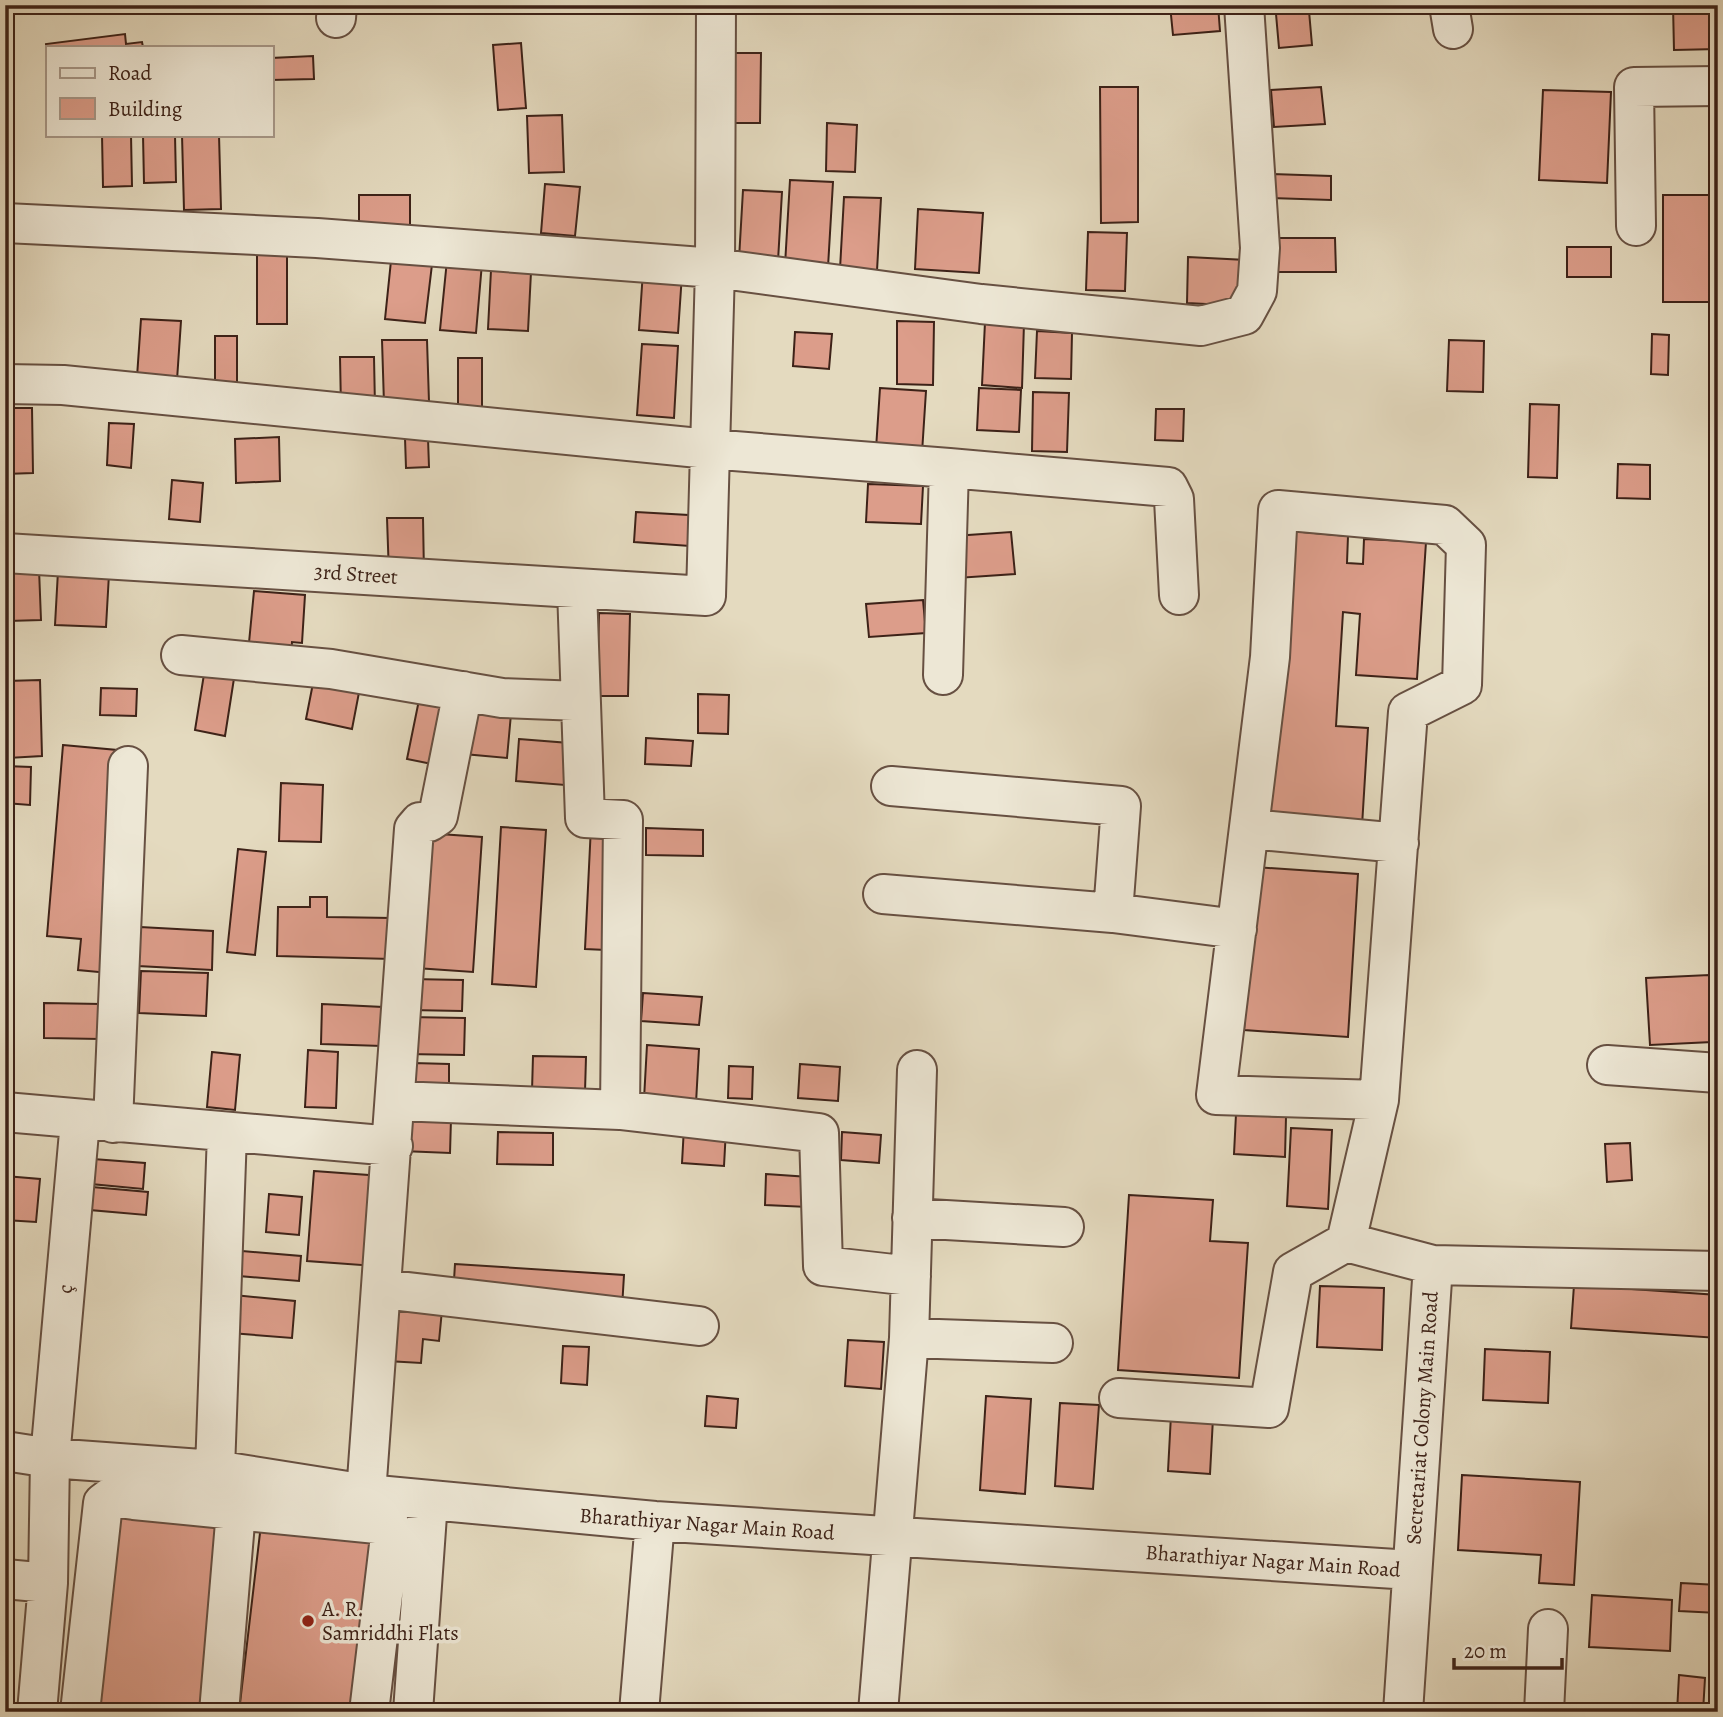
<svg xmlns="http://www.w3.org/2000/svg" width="1723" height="1717" font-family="Alegreya,serif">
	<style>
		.building { fill: #dc9d8a; stroke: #3d2218; stroke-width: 2 }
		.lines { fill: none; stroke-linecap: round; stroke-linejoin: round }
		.minor-casing { stroke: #675042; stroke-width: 42 }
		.minor { stroke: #ede7d5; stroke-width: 38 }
		.poi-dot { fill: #8f2418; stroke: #ede7d5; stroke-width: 2.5 }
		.labels { text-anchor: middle; stroke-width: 7; stroke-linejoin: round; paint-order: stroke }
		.street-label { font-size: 21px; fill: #3d2218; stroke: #ede7d5 }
		.poi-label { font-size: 21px; fill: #3d2218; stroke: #ede7d5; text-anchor: start }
	</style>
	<rect width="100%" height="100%" fill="#e4dabf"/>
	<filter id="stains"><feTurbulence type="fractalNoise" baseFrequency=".00286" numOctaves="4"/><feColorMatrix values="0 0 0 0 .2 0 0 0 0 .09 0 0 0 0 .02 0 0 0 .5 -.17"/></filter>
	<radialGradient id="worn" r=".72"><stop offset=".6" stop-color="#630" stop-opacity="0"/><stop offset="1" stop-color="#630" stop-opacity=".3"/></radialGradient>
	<path class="building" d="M 1170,5 L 1218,5 L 1220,31 L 1173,35 Z
		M 1673,5 L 1718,5 L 1718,49 L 1674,50 Z
		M 1309,11 L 1312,45 L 1279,48 L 1276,14 Z
		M 125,34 L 126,44 L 142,42 L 143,47 L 47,47 L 47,56 L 46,44 Z
		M 521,43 L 526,108 L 498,110 L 493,45 Z
		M 733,53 L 761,53 L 760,123 L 733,123 Z
		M 313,56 L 314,79 L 271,80 L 271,58 Z
		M 1100,87 L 1138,87 L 1138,222 L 1101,223 Z
		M 1321,87 L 1325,124 L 1274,127 L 1271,90 Z
		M 1543,90 L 1611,92 L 1607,183 L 1539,180 Z
		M 562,115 L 564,172 L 529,173 L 527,116 Z
		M 827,123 L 857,125 L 855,172 L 826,171 Z
		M 102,135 L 131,135 L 132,186 L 103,187 Z
		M 143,135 L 175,135 L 176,182 L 144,183 Z
		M 182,135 L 219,135 L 221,209 L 184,210 Z
		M 1272,174 L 1331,176 L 1331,200 L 1271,198 Z
		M 790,180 L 833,182 L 828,267 L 785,265 Z
		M 545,184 L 580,187 L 575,236 L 541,233 Z
		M 743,190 L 782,192 L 778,261 L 739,259 Z
		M 359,195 L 410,195 L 410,228 L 359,228 Z
		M 1663,195 L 1718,195 L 1718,302 L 1663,302 Z
		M 844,197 L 881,198 L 877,271 L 840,269 Z
		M 918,209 L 983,213 L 979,273 L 915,269 Z
		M 1088,232 L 1127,233 L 1125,291 L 1086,290 Z
		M 1274,238 L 1335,238 L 1336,272 L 1274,272 Z
		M 1567,247 L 1611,247 L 1611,277 L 1567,277 Z
		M 392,251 L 433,256 L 425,323 L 385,319 Z
		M 287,254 L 287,324 L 257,324 L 257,255 Z
		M 1188,257 L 1246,260 L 1244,306 L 1187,303 Z
		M 447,260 L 482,263 L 476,333 L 440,330 Z
		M 491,270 L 531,272 L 528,331 L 488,329 Z
		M 643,271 L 682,274 L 678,333 L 639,330 Z
		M 141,319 L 181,321 L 177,380 L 137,377 Z
		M 897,321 L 934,322 L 933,385 L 897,384 Z
		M 985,322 L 1024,323 L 1022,388 L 982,385 Z
		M 1037,331 L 1072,333 L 1071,379 L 1035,378 Z
		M 795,332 L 832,334 L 829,369 L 793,366 Z
		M 1652,334 L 1669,335 L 1668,375 L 1651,374 Z
		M 215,336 L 237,336 L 237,392 L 215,392 Z
		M 382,340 L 427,340 L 429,402 L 384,404 Z
		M 1449,340 L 1484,341 L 1483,392 L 1447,391 Z
		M 642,344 L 678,346 L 674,418 L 637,415 Z
		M 340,357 L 374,357 L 375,407 L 341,408 Z
		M 458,358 L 482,358 L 482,408 L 458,408 Z
		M 880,388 L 926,391 L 922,453 L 876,449 Z
		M 979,388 L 1021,390 L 1019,432 L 977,430 Z
		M 1033,392 L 1069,393 L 1067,452 L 1032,451 Z
		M 1530,404 L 1559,405 L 1557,478 L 1528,477 Z
		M 5,408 L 32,408 L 33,473 L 5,474 Z
		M 1156,409 L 1184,409 L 1183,441 L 1155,440 Z
		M 109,423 L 134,424 L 131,468 L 107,465 Z
		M 279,437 L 280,481 L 236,483 L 235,439 Z
		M 405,438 L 428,438 L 429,467 L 406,468 Z
		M 1618,464 L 1650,465 L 1650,499 L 1617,498 Z
		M 172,480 L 203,483 L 200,522 L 169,519 Z
		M 868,484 L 923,486 L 921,524 L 866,522 Z
		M 636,512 L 706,516 L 704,547 L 634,542 Z
		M 387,518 L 423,518 L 424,574 L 389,575 Z
		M 1291,531 L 1348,536 L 1347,563 L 1363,564 L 1364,539 L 1426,542 L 1417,679 L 1356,675 L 1360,614 L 1343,612 L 1336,726 L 1368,728 L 1362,826 L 1264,819 Z
		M 1011,532 L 1015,574 L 957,578 L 954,536 Z
		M 39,569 L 41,620 L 8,621 L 7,570 Z
		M 58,571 L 109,574 L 106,627 L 55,625 Z
		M 254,591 L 305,595 L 302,643 L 292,642 L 291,657 L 248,653 Z
		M 923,600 L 926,633 L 869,637 L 866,604 Z
		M 599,613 L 630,614 L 628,696 L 597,696 Z
		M 205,668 L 235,672 L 225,736 L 195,730 Z
		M 315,673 L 361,682 L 352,729 L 306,719 Z
		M 40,680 L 42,756 L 8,758 L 6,681 Z
		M 101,688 L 137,689 L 136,716 L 100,715 Z
		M 698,694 L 729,695 L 728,734 L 698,733 Z
		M 419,700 L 454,707 L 442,766 L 407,759 Z
		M 467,710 L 511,714 L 507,758 L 464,754 Z
		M 646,738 L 693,741 L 691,766 L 645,764 Z
		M 519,739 L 569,743 L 565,785 L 516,781 Z
		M 63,745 L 128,751 L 109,973 L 78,970 L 81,939 L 47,936 Z
		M 5,766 L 31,767 L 30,805 L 5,803 Z
		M 281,783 L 323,785 L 321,842 L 279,841 Z
		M 591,826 L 611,827 L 606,950 L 585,949 Z
		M 501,827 L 546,830 L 536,987 L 492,984 Z
		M 646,828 L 703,830 L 703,856 L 646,855 Z
		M 425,833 L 482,837 L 473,972 L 416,968 Z
		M 238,849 L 266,852 L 255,955 L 227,952 Z
		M 1255,867 L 1358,874 L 1348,1037 L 1244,1030 Z
		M 310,897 L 327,897 L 327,917 L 392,918 L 391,959 L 277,956 L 278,907 L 310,907 Z
		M 140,927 L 213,931 L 212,970 L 138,966 Z
		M 141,971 L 208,973 L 206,1016 L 139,1013 Z
		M 1709,975 L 1712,1042 L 1650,1045 L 1646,978 Z
		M 411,979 L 463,980 L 462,1011 L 410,1010 Z
		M 643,993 L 702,997 L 699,1025 L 641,1021 Z
		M 44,1003 L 101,1004 L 100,1039 L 44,1038 Z
		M 322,1004 L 383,1007 L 382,1046 L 321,1044 Z
		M 408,1017 L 465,1018 L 464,1055 L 407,1054 Z
		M 647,1045 L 699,1049 L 696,1103 L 644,1099 Z
		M 308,1050 L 338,1052 L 336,1108 L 305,1107 Z
		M 212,1052 L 240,1055 L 235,1110 L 207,1107 Z
		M 533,1056 L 586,1057 L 585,1092 L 532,1091 Z
		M 413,1063 L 449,1064 L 449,1088 L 413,1087 Z
		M 800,1064 L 840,1067 L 838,1101 L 798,1098 Z
		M 729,1066 L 753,1067 L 752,1099 L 728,1098 Z
		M 1236,1114 L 1286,1117 L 1285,1157 L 1234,1154 Z
		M 403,1118 L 451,1119 L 450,1153 L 402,1151 Z
		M 684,1127 L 726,1129 L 724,1166 L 682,1163 Z
		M 1291,1128 L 1332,1130 L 1328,1209 L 1287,1206 Z
		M 498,1132 L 553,1133 L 553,1165 L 497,1164 Z
		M 842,1132 L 881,1135 L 879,1163 L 841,1160 Z
		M 1630,1143 L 1632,1180 L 1607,1182 L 1605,1144 Z
		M 93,1159 L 145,1163 L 143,1189 L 91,1184 Z
		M 314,1171 L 382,1176 L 375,1266 L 307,1261 Z
		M 766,1174 L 809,1177 L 808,1207 L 765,1205 Z
		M 5,1176 L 40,1179 L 36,1222 L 5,1220 Z
		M 92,1187 L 148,1192 L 146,1215 L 90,1210 Z
		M 269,1194 L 302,1197 L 299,1235 L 266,1232 Z
		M 1129,1195 L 1213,1200 L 1210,1241 L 1248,1243 L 1239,1378 L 1118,1370 Z
		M 242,1251 L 301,1256 L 299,1281 L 239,1276 Z
		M 455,1264 L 624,1275 L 622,1308 L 453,1296 Z
		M 1574,1285 L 1718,1295 L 1718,1338 L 1571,1328 Z
		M 1320,1286 L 1384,1288 L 1382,1350 L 1317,1347 Z
		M 234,1295 L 295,1301 L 292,1338 L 231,1333 Z
		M 390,1306 L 442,1310 L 439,1341 L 423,1339 L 421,1363 L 387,1361 Z
		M 848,1340 L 884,1342 L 881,1389 L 845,1386 Z
		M 563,1346 L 589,1347 L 587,1385 L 561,1383 Z
		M 1485,1349 L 1550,1352 L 1548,1403 L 1483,1400 Z
		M 707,1396 L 738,1399 L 736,1428 L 705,1426 Z
		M 986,1396 L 1031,1399 L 1025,1494 L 980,1490 Z
		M 1060,1403 L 1099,1405 L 1093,1489 L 1055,1486 Z
		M 1171,1415 L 1213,1418 L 1210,1474 L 1168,1471 Z
		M 1462,1475 L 1580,1482 L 1574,1585 L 1539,1583 L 1541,1555 L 1458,1550 Z
		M 118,1502 L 228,1514 L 208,1712 L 96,1712 Z
		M 262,1516 L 378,1531 L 357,1712 L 239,1712 Z
		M 1681,1583 L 1718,1585 L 1718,1613 L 1679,1611 Z
		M 1592,1595 L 1672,1600 L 1670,1651 L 1589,1647 Z
		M 1679,1675 L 1705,1678 L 1703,1712 L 1677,1712 Z
		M 1712,1684 L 1718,1684 L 1718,1712 L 1710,1712 Z
		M 1572,1706 L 1600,1706 L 1600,1712 L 1572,1712 Z"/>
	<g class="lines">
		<defs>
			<path id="minor" d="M 1449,5 L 1453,29
				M 336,18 L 337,5
				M 5,223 L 317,238 L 715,268 L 981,304 L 1201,326 L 1244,315 L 1257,291 L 1260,248 L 1244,5
				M 1636,226 L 1634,87 L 1718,86
				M 5,384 L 63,385 L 709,449 L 949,468 L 943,675
				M 949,468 L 1168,487 L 1174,499 L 1179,595
				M 5,553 L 706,596 L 715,268 L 716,5
				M 577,589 L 585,818 L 623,820 L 620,1110 L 819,1133 L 823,1266 L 911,1276
				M 181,655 L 331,669 L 502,698 L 580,701
				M 891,786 L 1121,806 L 1113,913 L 1237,929
				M 1250,829 L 1399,843
				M 883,894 L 1113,913
				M 1607,1065 L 1718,1073
				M 1379,1100 L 1216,1095 L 1270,657 L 1278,510 L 1445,525 L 1466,545 L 1462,685 L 1408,712 L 1379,1100 L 1346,1242 L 1433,1265 L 1718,1271
				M 397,1101 L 620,1110
				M 5,1112 L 393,1146
				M 113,1123 L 128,766
				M 912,1218 L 1064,1227
				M 382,1289 L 699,1326
				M 909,1338 L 1053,1343
				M 1119,1398 L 1269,1408 L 1293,1272 L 1346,1242
				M 5,1451 L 50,1458 L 215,1470 L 366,1494 L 655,1521 L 1411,1570
				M 215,1470 L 227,1133
				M 366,1494 L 414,829 L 420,822 L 429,822 L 438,816 L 463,691
				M 134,1500 L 387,1525 L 391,1528 L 369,1712
				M 5,1579 L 48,1583
				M 37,1712 L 48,1583 L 50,1458 L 80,1121
				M 80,1712 L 103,1503 L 111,1497 L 134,1500 L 137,1476
				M 219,1712 L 238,1487
				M 413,1712 L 428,1501
				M 639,1712 L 655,1521
				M 878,1712 L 909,1338 L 917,1070
				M 1403,1712 L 1433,1265
				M 1544,1712 L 1548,1629"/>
		</defs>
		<use href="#minor" class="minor-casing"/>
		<use href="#minor" class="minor"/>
	</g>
	<circle class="poi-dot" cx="308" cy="1621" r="7"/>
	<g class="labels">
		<g class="street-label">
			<text transform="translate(356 574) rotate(4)" y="7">3rd Street</text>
			<text transform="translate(65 1289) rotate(-85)" y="7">ç</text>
			<text transform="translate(1422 1418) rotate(-86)" y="7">Secretariat Colony Main Road</text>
			<text transform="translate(707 1524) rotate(4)" y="7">Bharathiyar Nagar Main Road</text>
			<text transform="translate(1273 1561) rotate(4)" y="7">Bharathiyar Nagar Main Road</text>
		</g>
		<g class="poi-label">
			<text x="322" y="1616">A. R.<tspan x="322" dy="24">Samriddhi Flats</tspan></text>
		</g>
	</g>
	<rect width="1723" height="1717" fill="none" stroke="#e4dabf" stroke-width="28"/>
	<rect x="7" y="7" width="1709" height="1703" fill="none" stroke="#3d2218" stroke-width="3.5"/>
	<rect x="14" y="14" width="1695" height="1689" fill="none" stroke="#3d2218" stroke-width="2"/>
	<rect x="46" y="46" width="228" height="91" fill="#ede7d5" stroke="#a79889" stroke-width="2"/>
	<rect x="60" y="68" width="35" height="10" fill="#ede7d5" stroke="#a79889" stroke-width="2"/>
	<text x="108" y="80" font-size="21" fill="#3d2218">Road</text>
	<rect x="60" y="98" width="35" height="21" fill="#dc9d8a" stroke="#a79889" stroke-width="2"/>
	<text x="108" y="116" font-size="21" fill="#3d2218">Building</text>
	<path d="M1454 1658v10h108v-10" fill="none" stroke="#3d2218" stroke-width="3.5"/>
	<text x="1464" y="1658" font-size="21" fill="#3d2218" stroke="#ede7d5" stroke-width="5" paint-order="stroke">20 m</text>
	<rect width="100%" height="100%" filter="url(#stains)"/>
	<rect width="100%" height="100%" fill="url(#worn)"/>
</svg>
